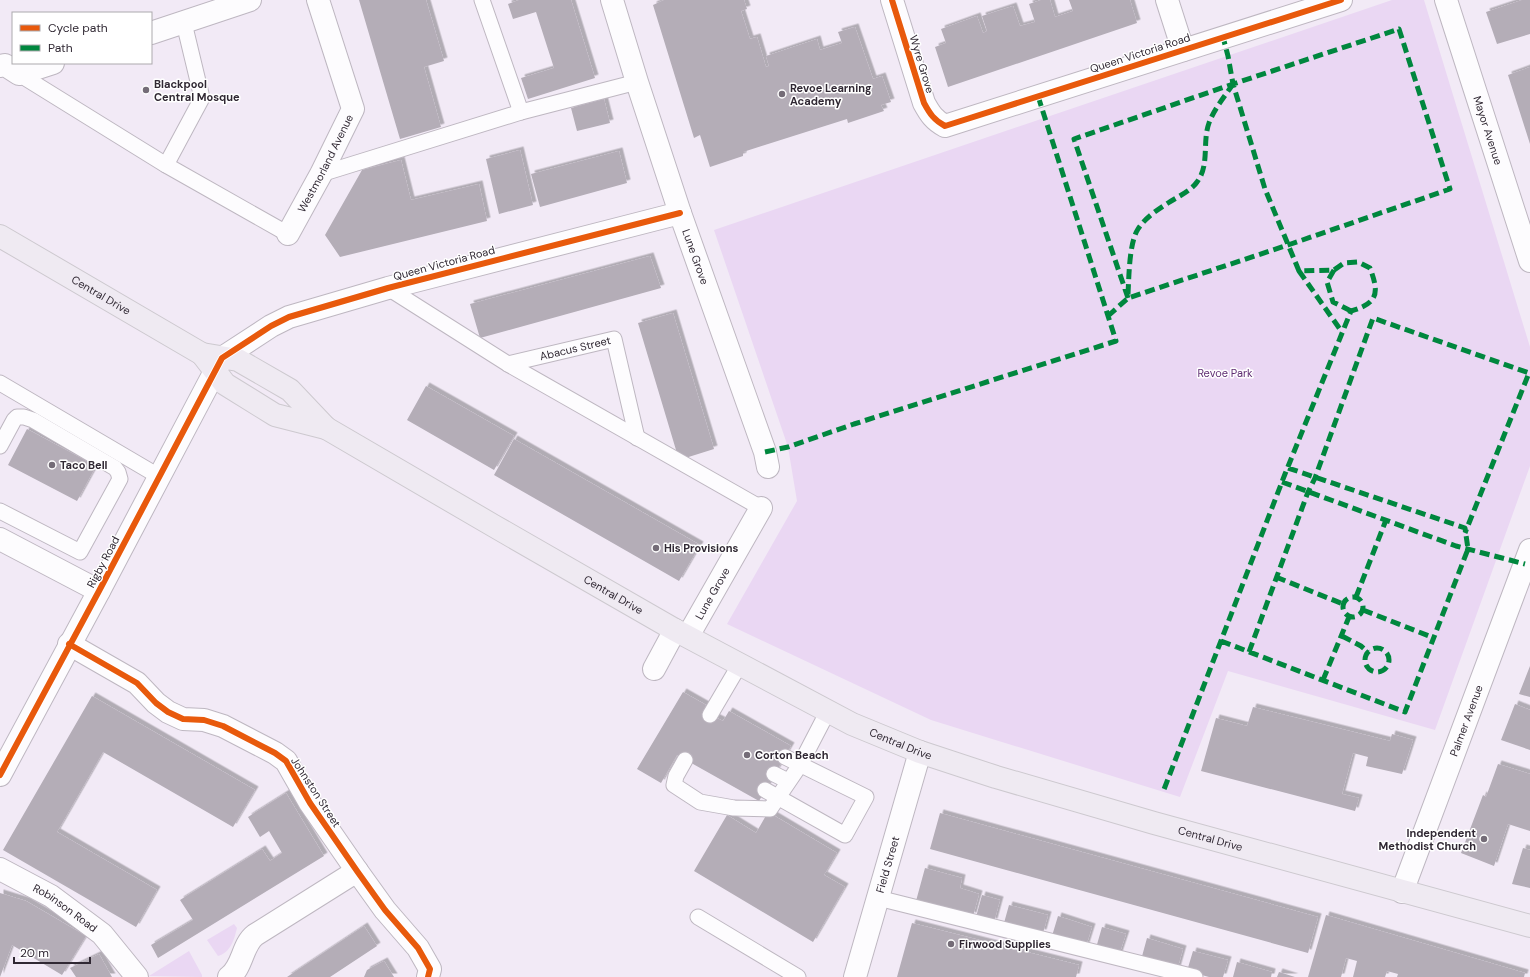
<svg xmlns="http://www.w3.org/2000/svg" width="1530" height="977" font-family="'DM Sans',sans-serif">
	<style>
		.green { fill: #ead7f3 }
		.building { fill: #b4adb7; filter: url(#shadow) }
		.lines { fill: none; stroke-linecap: round; stroke-linejoin: round }
		.service-casing { stroke: #beb7c1; stroke-width: 17 }
		.minor-casing { stroke: #beb7c1; stroke-width: 24 }
		.tertiary-casing { stroke: #beb7c1; stroke-width: 24 }
		.primary-casing { stroke: #cdc9cf; stroke-width: 24 }
		.service { stroke: #fdfcfe; stroke-width: 15 }
		.minor { stroke: #fdfcfe; stroke-width: 22 }
		.tertiary { stroke: #fdfcfe; stroke-width: 22 }
		.primary { stroke: #efeaf2; stroke-width: 22 }
		.quiet { stroke: #00873e; stroke-width: 5; stroke-dasharray: 10 5; stroke-linecap: butt }
		.cycleway-casing { stroke: #fff; stroke-width: 8 }
		.cycleway { stroke: #e8590c; stroke-width: 6 }
		.poi-dot { fill: #746c77; stroke: #fff; stroke-width: 1.5 }
		.labels { text-anchor: middle; stroke-width: 3; stroke-linejoin: round; paint-order: stroke }
		.street-label { font-size: 11px; fill: #302833; stroke: #fff }
		.poi-label { font-size: 11px; font-weight: bold; fill: #302833; stroke: #fff; text-anchor: start }
		.park-label { font-size: 11px; fill: #5f2d72; stroke: #fff }
	</style>
	<defs>
		<filter id="shadow"><feDropShadow dx="3.5" dy="-3.5" stdDeviation="0" flood-color="#0004"/></filter>
	</defs>
	<rect width="100%" height="100%" fill="#f2eaf6"/>
	<path class="green" d="M 1392,0 L 1424,0 L 1530,347 L 1530,466 L 1435,730 L 1228,671 L 1180,797 L 931,720 L 727,624 L 797,501 L 788,447 L 714,230 Z
		M 234,924 L 237,928 C 234,940 231,952 218,956 L 207,940 Z
		M 189,951 L 202,975 L 202,977 L 149,976 Z"/>
	<path class="building" d="M 359,0 L 426,0 L 444,61 L 424,67 L 441,127 L 400,139 Z
		M 519,0 L 571,0 L 595,78 L 528,99 L 521,78 L 554,68 L 536,12 L 513,19 L 508,4 Z
		M 664,0 L 744,0 L 747,9 L 741,11 L 750,39 L 757,37 L 766,67 L 769,66 L 766,56 L 817,39 L 820,50 L 842,43 L 838,32 L 855,27 L 873,79 L 882,76 L 891,102 L 881,105 L 884,111 L 848,123 L 847,119 L 743,152 L 743,156 L 710,167 L 700,135 L 694,138 L 653,5 Z
		M 1041,0 L 1050,0 L 1055,17 L 1073,11 L 1069,0 L 1130,0 L 1137,23 L 948,87 L 935,47 L 946,43 L 941,29 L 977,16 L 983,33 L 987,31 L 982,16 L 1013,6 L 1020,26 L 1035,22 L 1029,4 Z
		M 1522,0 L 1530,0 L 1530,34 L 1497,44 L 1486,12 Z
		M 1530,67 L 1530,144 L 1508,75 Z
		M 604,99 L 610,123 L 577,131 L 571,108 Z
		M 520,150 L 533,205 L 499,214 L 486,159 Z
		M 619,151 L 627,183 L 540,207 L 531,174 Z
		M 401,160 L 411,200 L 479,184 L 487,221 L 340,257 L 325,235 L 362,170 Z
		M 650,256 L 661,288 L 480,338 L 470,304 Z
		M 673,313 L 714,449 L 679,460 L 638,323 Z
		M 426,386 L 514,436 L 494,470 L 407,420 Z
		M 27,429 L 96,466 L 77,501 L 8,465 Z
		M 514,439 L 700,545 L 679,581 L 494,475 Z
		M 1530,666 L 1530,697 L 1519,694 Z
		M 683,692 L 706,705 L 703,711 L 723,721 L 729,711 L 791,746 L 759,801 L 677,755 L 661,783 L 637,769 Z
		M 92,696 L 255,790 L 233,827 L 103,752 L 57,832 L 157,890 L 136,927 L 3,850 Z
		M 1515,704 L 1530,710 L 1530,750 L 1501,740 Z
		M 1253,707 L 1390,741 L 1392,734 L 1413,740 L 1402,774 L 1366,766 L 1368,757 L 1353,753 L 1342,794 L 1359,798 L 1355,811 L 1201,771 L 1216,718 L 1247,726 Z
		M 1498,764 L 1530,774 L 1530,831 L 1508,824 L 1494,866 L 1461,853 L 1483,795 L 1486,797 Z
		M 286,793 L 324,856 L 158,958 L 151,945 L 193,920 L 180,900 L 262,849 L 270,861 L 282,853 L 269,831 L 260,837 L 248,817 Z
		M 768,812 L 837,853 L 824,875 L 845,887 L 813,942 L 694,871 L 727,815 L 756,833 Z
		M 940,813 L 1318,917 L 1308,953 L 930,849 Z
		M 1523,848 L 1530,850 L 1530,888 L 1512,884 Z
		M 925,868 L 962,878 L 960,888 L 979,894 L 973,916 L 916,901 Z
		M 0,893 L 26,901 L 86,936 L 62,975 L 12,945 L 0,977 Z
		M 982,895 L 1000,900 L 994,922 L 976,917 Z
		M 1009,905 L 1048,915 L 1043,933 L 1004,923 Z
		M 1326,915 L 1525,973 L 1524,977 L 1397,977 L 1398,974 L 1387,971 L 1385,977 L 1353,977 L 1357,961 L 1346,958 L 1341,977 L 1308,977 Z
		M 1058,916 L 1092,927 L 1086,946 L 1052,936 Z
		M 912,923 L 1079,965 L 1076,977 L 897,977 Z
		M 364,926 L 377,946 L 330,977 L 287,977 Z
		M 1102,927 L 1126,934 L 1119,955 L 1096,948 Z
		M 1147,938 L 1183,949 L 1177,970 L 1141,960 Z
		M 1193,951 L 1228,960 L 1223,977 L 1209,977 L 1187,971 Z
		M 99,954 L 112,977 L 76,977 L 70,968 Z
		M 384,961 L 394,977 L 364,977 L 367,970 Z
		M 1237,962 L 1272,972 L 1271,977 L 1233,977 Z
		M 1279,972 L 1295,977 L 1277,977 Z"/>
	<g class="lines">
		<defs>
			<g id="service">
				<path d="M 482,0 L 521,112"/>
				<path d="M 19,74 L 166,165 L 288,234"/>
				<path d="M 166,165 L 202,98 L 184,23"/>
				<path d="M 321,174 L 521,112 L 637,82"/>
				<path d="M 388,288 L 508,364 L 761,508"/>
				<path id="s1" d="M 508,364 L 614,339 L 637,438"/>
				<path d="M 0,383 L 160,477"/>
				<path d="M 0,446 L 14,420 L 17,417 L 24,417 L 33,420 L 115,468 L 118,472 L 120,479 L 80,552 L 0,511"/>
				<path d="M 710,715 L 740,664"/>
				<path d="M 685,760 L 676,776 L 674,785 L 700,802 L 734,808 L 770,809 L 800,765 L 828,711"/>
				<path d="M 774,774 L 788,781"/>
				<path d="M 765,790 L 845,835 L 866,797 L 785,757"/>
				<path d="M 878,898 L 1195,977"/>
				<path d="M 698,917 L 798,977"/>
			</g>
			<g id="minor">
				<path id="s2" d="M 612,0 L 637,82 L 680,213 L 765,452 L 768,467"/>
				<path d="M 892,0 L 924,103 C 930,114 934,120 945,126 L 1341,0"/>
				<path d="M 1167,0 L 1183,50"/>
				<path id="s3" d="M 1446,0 L 1530,261"/>
				<path d="M 151,33 L 250,0"/>
				<path d="M 0,66 L 5,65 L 19,74 L 53,63"/>
				<path id="s4" d="M 288,234 L 321,174 L 353,109 L 318,0"/>
				<path d="M 222,358 L 271,326 L 289,317 L 388,288 L 680,213"/>
				<path d="M 0,539 L 99,591"/>
				<path id="s5" d="M 688,636 L 761,508"/>
				<path d="M 69,644 L 137,683 L 156,703 L 168,712 L 183,719 L 204,720 L 223,726 L 275,753 L 286,761 L 310,803 L 357,871 L 385,910 L 418,948 L 430,969 L 428,977"/>
				<path d="M 654,669 L 675,630"/>
				<path id="s6" d="M 0,869 L 51,896 L 102,934 L 137,977"/>
				<path id="s7" d="M 1402,892 L 1530,550"/>
				<path d="M 229,977 C 243,967 242,945 255,935 L 357,871"/>
				<path id="s8" d="M 855,977 L 920,752"/>
			</g>
			<path id="tertiary" d="M 0,775 L 99,591 L 222,358"/>
			<g id="primary">
				<path id="s9" d="M 0,236 L 202,354 L 238,360 L 290,390 L 326,428 L 494,526 L 675,630 L 852,724 L 920,752 L 996,777 L 1154,823 L 1530,926"/>
				<path d="M 202,354 L 225,384 L 275,415 L 326,428"/>
			</g>
		</defs>
		<use href="#service" class="service-casing"/>
		<use href="#minor" class="minor-casing"/>
		<use href="#tertiary" class="tertiary-casing"/>
		<use href="#primary" class="primary-casing"/>
		<use href="#service" class="service"/>
		<use href="#minor" class="minor"/>
		<use href="#tertiary" class="tertiary"/>
		<use href="#primary" class="primary"/>
		<path class="quiet" d="M 1334,270 L 1327,282 L 1333,302 L 1351,311
			M 1299,271 L 1342,332
			M 1128,294 C 1129,277 1129,243 1138,229 C 1145,218 1157,210 1168,203 C 1177,197 1191,191 1197,182 C 1210,165 1202,142 1209,123 C 1214,109 1225,96 1233,84
			M 1128,298 L 1074,139 L 1233,84 L 1265,189 L 1299,271 L 1334,270 L 1344,263 L 1358,262 L 1370,268 C 1379,292 1379,303 1351,311 L 1285,474 L 1163,792
			M 1108,316 L 1128,298 L 1288,245 L 1450,189 L 1399,29 L 1233,84 L 1228,56 L 1223,37
			M 765,452 L 788,447 L 854,424 L 1116,341 L 1038,96
			M 1282,482 L 1456,546 L 1525,564
			M 1276,577 L 1343,604
			M1343 607a10 10 0 1 1 20 0a10 10 0 1 1-20 0Z
			M 1356,597 L 1386,520
			M 1363,610 L 1434,638
			M 1342,636 L 1361,646 L 1368,652
			M 1221,641 L 1405,712 L 1468,549 L 1465,528 L 1288,468
			M1365 660a12 12 0 1 1 24 0a12 12 0 1 1-24 0Z
			M 1249,652 L 1308,492 L 1315,478 L 1373,318 L 1529,373 L 1465,533
			M 1323,680 L 1349,617"/>
		<defs>
			<path id="cycleway" d="M 892,0 L 924,103 C 930,114 934,120 945,126 L 1341,0
				M 69,644 L 137,683 L 156,703 L 168,712 L 183,719 L 204,720 L 223,726 L 275,753 L 286,761 L 310,803 L 357,871 L 385,910 L 418,948 L 430,969 L 428,977
				M 0,775 L 99,591 L 222,358 L 271,326 L 289,317 L 388,288 L 680,213"/>
		</defs>
		<use href="#cycleway" class="cycleway-casing"/>
		<use href="#cycleway" class="cycleway"/>
	</g>
	<g class="poi-dot">
		<circle cx="146" cy="90" r="4"/>
		<circle cx="782" cy="94" r="4"/>
		<circle cx="52" cy="465" r="4"/>
		<circle cx="656" cy="548" r="4"/>
		<circle cx="747" cy="755" r="4"/>
		<circle cx="1484" cy="839" r="4"/>
		<circle cx="951" cy="944" r="4"/>
	</g>
	<g class="labels">
		<g class="street-label">
			<text transform="translate(1140 53) rotate(-18)" y="4">Queen Victoria Road</text>
			<text transform="translate(922 64) rotate(73)" y="4">Wyre Grove</text>
			<text dy="4" stroke="none"><textPath href="#s3" startOffset="137">Mayor Avenue</textPath></text>
			<text dy="4" stroke="none"><textPath href="#s4" startOffset="80">Westmorland Avenue</textPath></text>
			<text dy="4" stroke="none"><textPath href="#s2" startOffset="270">Lune Grove</textPath></text>
			<text transform="translate(444 263) rotate(-15)" y="4">Queen Victoria Road</text>
			<text dy="4" stroke="none"><textPath href="#s9" startOffset="117">Central Drive</textPath></text>
			<text dy="4" stroke="none"><textPath href="#s1" startOffset="69">Abacus Street</textPath></text>
			<text transform="translate(103 562) rotate(-62)" y="4">Rigby Road</text>
			<text dy="4" stroke="none"><textPath href="#s5" startOffset="49">Lune Grove</textPath></text>
			<text dy="4" stroke="none"><textPath href="#s9" startOffset="715">Central Drive</textPath></text>
			<text dy="4" stroke="none"><textPath href="#s7" startOffset="183">Palmer Avenue</textPath></text>
			<text dy="4" stroke="none"><textPath href="#s9" startOffset="1039">Central Drive</textPath></text>
			<text transform="translate(316 792) rotate(57)" y="4">Johnston Street</text>
			<text dy="4" stroke="none"><textPath href="#s9" startOffset="1363">Central Drive</textPath></text>
			<text dy="4" stroke="none"><textPath href="#s8" startOffset="117">Field Street</textPath></text>
			<text dy="4" stroke="none"><textPath href="#s6" startOffset="76">Robinson Road</textPath></text>
		</g>
		<g class="poi-label">
			<text x="154" y="88">Blackpool<tspan x="154" dy="13">Central Mosque</tspan></text>
			<text x="790" y="92">Revoe Learning<tspan x="790" dy="13">Academy</tspan></text>
			<text x="60" y="469">Taco Bell</text>
			<text x="664" y="552">His Provisions</text>
			<text x="755" y="759">Corton Beach</text>
			<text x="1476" y="837" text-anchor="end">Independent<tspan x="1476" dy="13">Methodist Church</tspan></text>
			<text x="959" y="948">Firwood Supplies</text>
		</g>
		<g class="park-label">
			<text x="1225" y="377">Revoe Park</text>
		</g>
	</g>
	<rect x="12" y="12" width="140" height="52" fill="#ffffff" stroke="#aca9ad"/>
	<rect x="20" y="25" width="20" height="6" fill="#e8590c" stroke="#aca9ad"/>
	<text x="48" y="32" font-size="12" fill="#302833">Cycle path</text>
	<rect x="20" y="45" width="20" height="6" fill="#00873e" stroke="#aca9ad"/>
	<text x="48" y="52" font-size="12" fill="#302833">Path</text>
	<path d="M14 957v6h76v-6" fill="none" stroke="#302833" stroke-width="2"/>
	<text x="20" y="957" font-size="12" fill="#302833" stroke="#ffffff" stroke-width="3" paint-order="stroke">20 m</text>
</svg>
